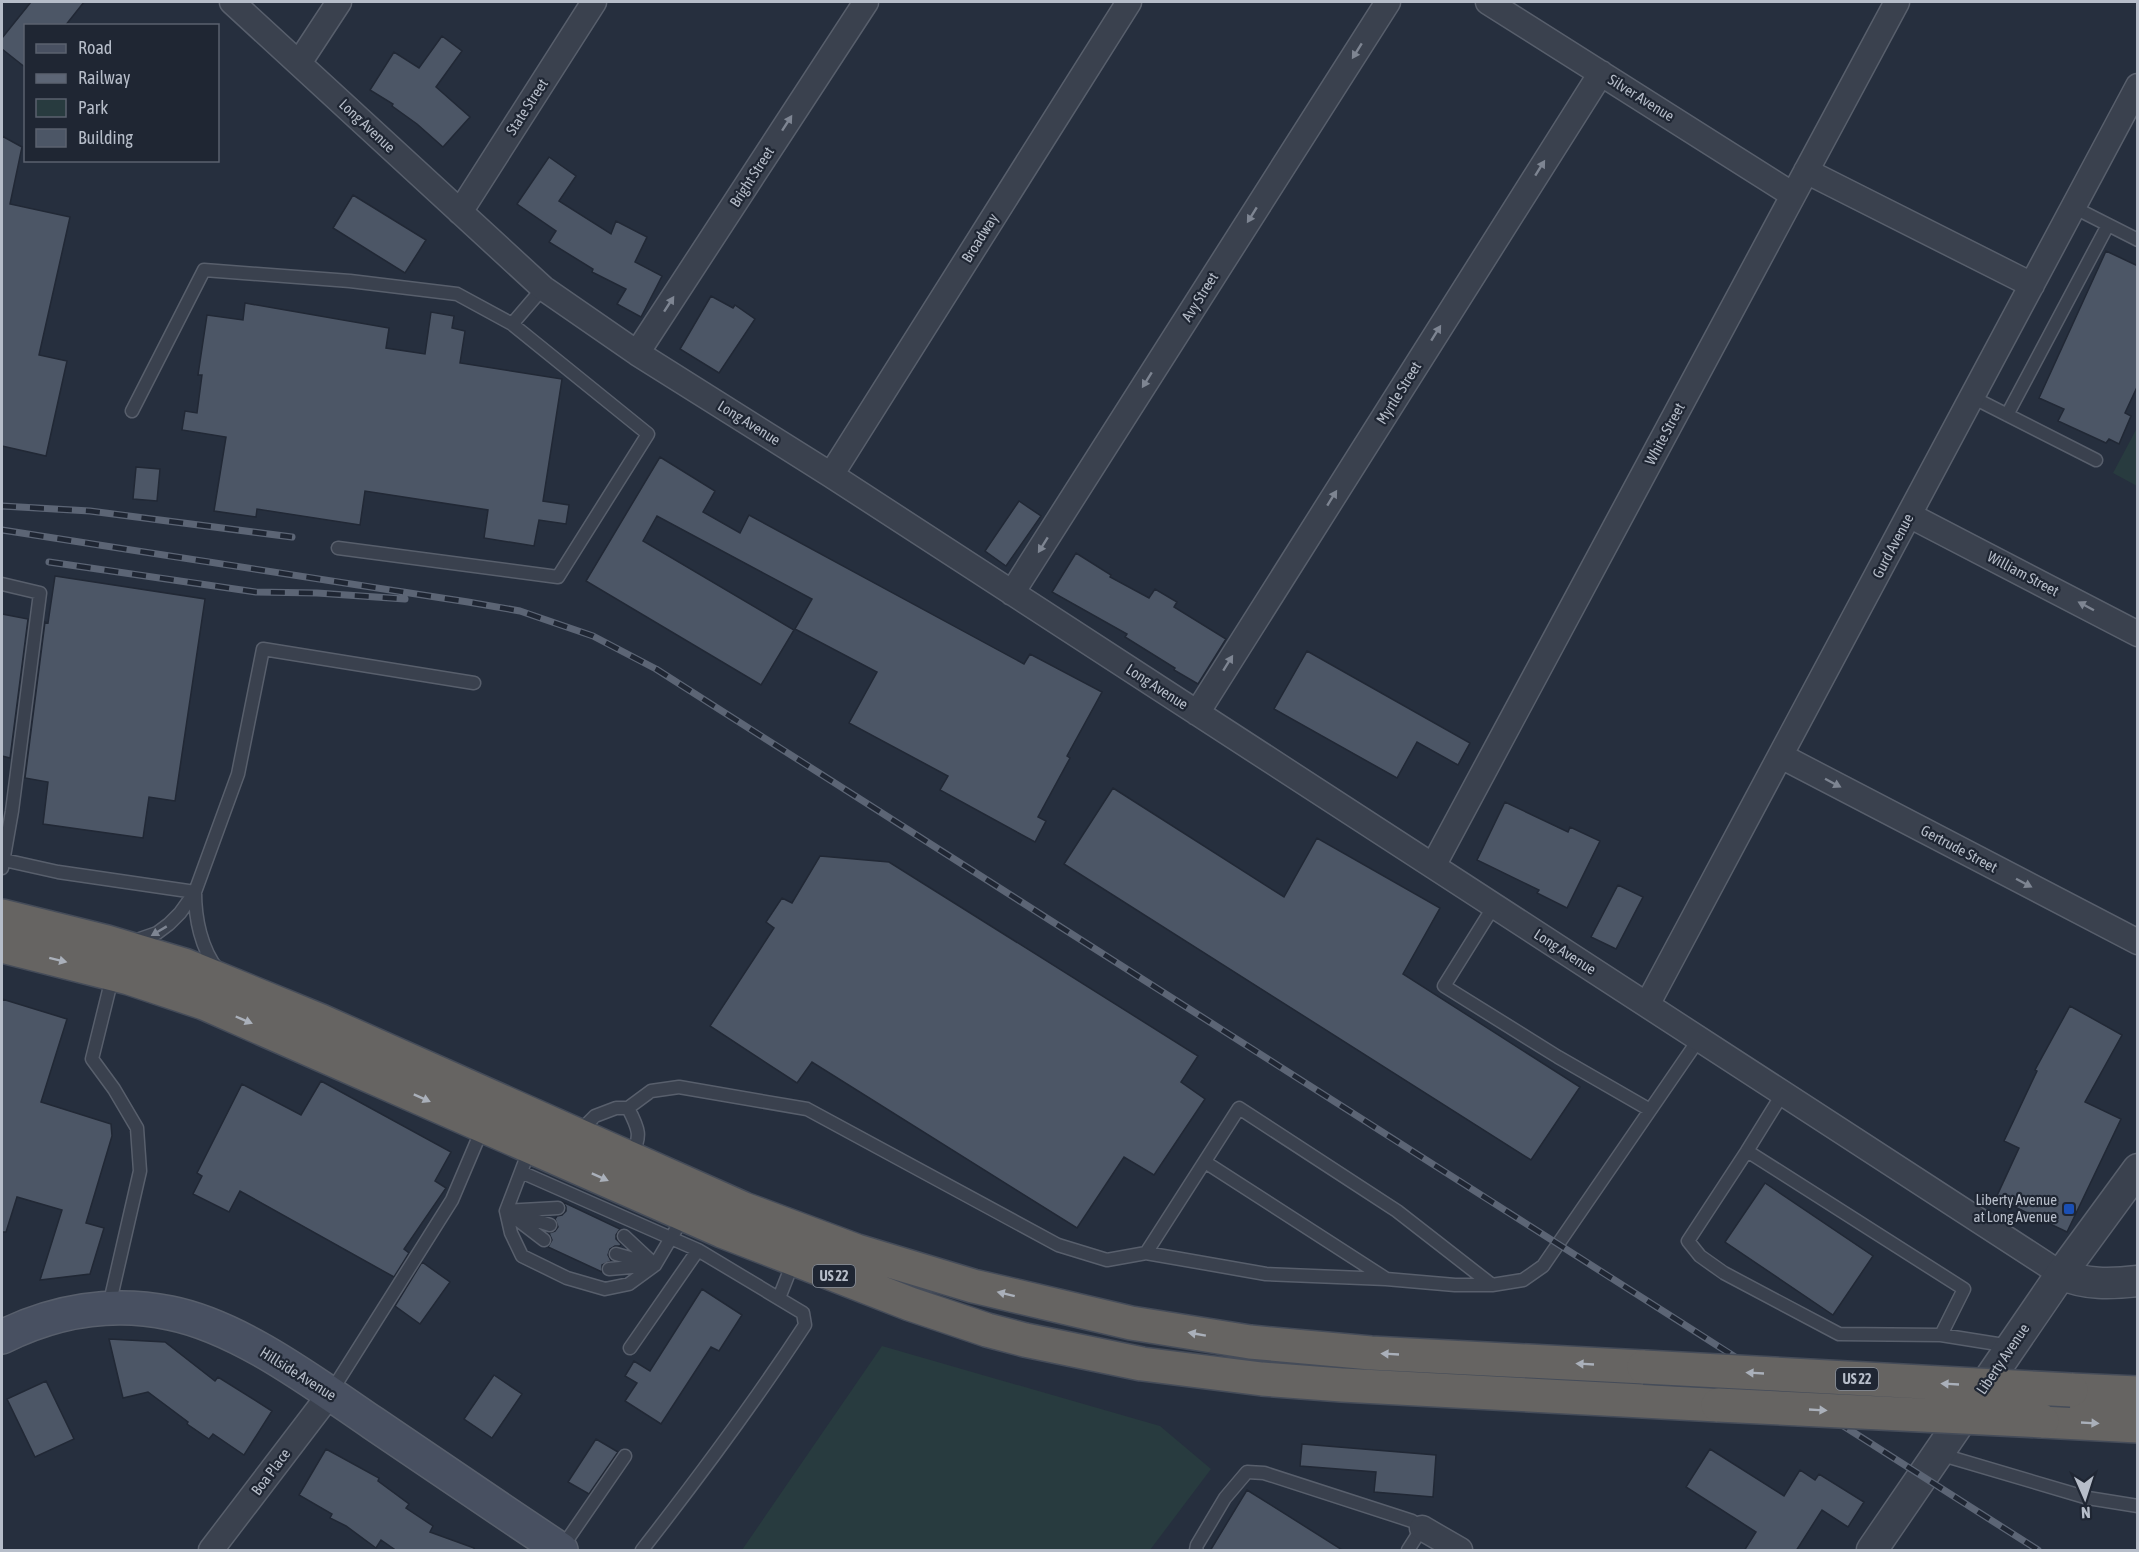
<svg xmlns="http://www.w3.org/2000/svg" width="2139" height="1552" font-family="'Asap Condensed',sans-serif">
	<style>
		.green { fill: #283b3f }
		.building { fill: #4c5666; stroke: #212835; stroke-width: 1.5 }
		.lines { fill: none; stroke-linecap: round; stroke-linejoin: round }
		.service-casing { stroke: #585f6c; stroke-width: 15 }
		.minor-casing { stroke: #585f6c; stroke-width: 27 }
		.tertiary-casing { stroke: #585f6c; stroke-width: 33 }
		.secondary-casing { stroke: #585f6c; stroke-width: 36 }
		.trunk-casing { stroke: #454c59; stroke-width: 36 }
		.service { stroke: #3a414e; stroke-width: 12 }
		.minor { stroke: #3a414e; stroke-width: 24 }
		.tertiary { stroke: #3a414e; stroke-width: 30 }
		.secondary { stroke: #485061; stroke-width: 33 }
		.trunk { stroke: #666462; stroke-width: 33 }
		.rail-casing { stroke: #5c6575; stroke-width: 7 }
		.rail { stroke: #1f2633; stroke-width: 4.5; stroke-dasharray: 14; stroke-linecap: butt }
		.trunk-bridge-casing { stroke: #454c59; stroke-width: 36; stroke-linecap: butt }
		.trunk-bridge { stroke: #666462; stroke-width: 33 }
		.oneway { fill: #7e8592 }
		.oneway2 { fill: #aab0ba }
		.transit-dot { fill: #1a4fb4; stroke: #1f2633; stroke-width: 2 }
		.labels { text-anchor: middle; stroke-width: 4.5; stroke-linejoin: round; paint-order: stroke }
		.shield { fill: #1f2633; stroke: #89909c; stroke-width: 1.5 }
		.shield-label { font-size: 14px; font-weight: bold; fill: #b6bdc9 }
		.street-label { font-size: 15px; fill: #b6bdc9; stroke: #1f2633 }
		.poi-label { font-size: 15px; fill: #b6bdc9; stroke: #1f2633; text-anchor: end }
	</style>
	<rect width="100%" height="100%" fill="#262f3e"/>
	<path class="green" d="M 2137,428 L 2137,486 L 2113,473 Z
		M 882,1346 L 1160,1426 L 1211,1469 L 1150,1550 L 742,1550 Z"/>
	<path class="building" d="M 31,2 L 84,2 L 65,26 L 26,26 L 26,68 L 2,49 L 2,38 Z
		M 442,36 L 462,51 L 436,87 L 470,117 L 443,147 L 417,124 L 392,106 L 393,104 L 370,90 L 394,52 L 419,68 Z
		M 2,136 L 22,147 L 10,204 L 70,217 L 39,355 L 67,361 L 46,456 L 2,446 Z
		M 549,157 L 576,176 L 559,201 L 611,234 L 616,221 L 647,237 L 635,262 L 662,276 L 641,317 L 617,304 L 626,289 L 592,272 L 593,269 L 549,242 L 556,231 L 517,204 Z
		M 353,195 L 426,240 L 405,273 L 333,228 Z
		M 2106,251 L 2138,266 L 2138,385 L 2125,413 L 2131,416 L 2119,444 L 2109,439 L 2106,443 L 2058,421 L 2064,409 L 2039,398 Z
		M 711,296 L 733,308 L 735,305 L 755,319 L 719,373 L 680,349 Z
		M 245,303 L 389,328 L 386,348 L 425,354 L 431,312 L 454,316 L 452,328 L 465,331 L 460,363 L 562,379 L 543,501 L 569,505 L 566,524 L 539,520 L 534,546 L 484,538 L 488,510 L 365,491 L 360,525 L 257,509 L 256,517 L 214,511 L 226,437 L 182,430 L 185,411 L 197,413 L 202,375 L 198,375 L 207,315 L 243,320 Z
		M 660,457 L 715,491 L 703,512 L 740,533 L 749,515 L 1024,664 L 1030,654 L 1102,692 L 1067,756 L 1070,758 L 1038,817 L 1046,821 L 1035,842 L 940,790 L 948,776 L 849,723 L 877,672 L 795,629 L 812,599 L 657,516 L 643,541 L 794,630 L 761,685 L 586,581 Z
		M 136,467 L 160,469 L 157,501 L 133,499 Z
		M 1019,501 L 1041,516 L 1006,566 L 985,551 Z
		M 1076,553 L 1111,575 L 1110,577 L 1149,598 L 1155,589 L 1177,602 L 1174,607 L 1226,639 L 1198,684 L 1174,670 L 1175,668 L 1125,637 L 1127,634 L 1052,592 Z
		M 55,576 L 205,599 L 175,801 L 149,797 L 143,838 L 43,824 L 48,782 L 25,778 L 45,622 L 48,623 Z
		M 2,614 L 28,619 L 10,758 L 2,756 Z
		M 1307,651 L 1470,743 L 1458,765 L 1417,742 L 1397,778 L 1274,709 Z
		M 1113,788 L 1284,897 L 1317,838 L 1440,908 L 1403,974 L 1580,1087 L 1531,1160 L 1064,864 Z
		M 1505,802 L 1568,832 L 1570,827 L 1600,841 L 1567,908 L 1537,893 L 1539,890 L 1477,860 Z
		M 820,856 L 889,862 L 1198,1056 L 1181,1082 L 1205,1099 L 1154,1175 L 1124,1157 L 1077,1228 L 812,1062 L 797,1083 L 710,1026 L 774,928 L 766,922 L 782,898 L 792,903 Z
		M 1618,885 L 1643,897 L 1616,949 L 1591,937 Z
		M 2,999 L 67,1019 L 41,1102 L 111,1124 L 112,1136 L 86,1223 L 104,1228 L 90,1274 L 40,1280 L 62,1210 L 17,1197 L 6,1232 L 2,1232 Z
		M 2070,1006 L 2122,1035 L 2085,1102 L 2121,1119 L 2067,1232 L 1996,1198 L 2019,1148 L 2004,1141 L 2037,1071 L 2035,1070 Z
		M 321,1081 L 451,1152 L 435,1181 L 446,1188 L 404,1249 L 409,1253 L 394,1277 L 240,1191 L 229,1212 L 193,1194 L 202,1176 L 197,1173 L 242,1084 L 301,1115 Z
		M 1765,1183 L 1873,1256 L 1833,1315 L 1725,1242 Z
		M 563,1202 L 620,1229 L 616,1235 L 616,1239 L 621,1244 L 620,1246 L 615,1246 L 610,1249 L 608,1255 L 611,1261 L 602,1265 L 602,1272 L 548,1247 L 552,1240 L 549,1233 L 555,1231 L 558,1227 L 555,1219 L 557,1216 L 562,1215 L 566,1211 L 566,1207 Z
		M 422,1262 L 450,1282 L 420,1324 L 395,1306 Z
		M 702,1289 L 742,1315 L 719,1351 L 711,1347 L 661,1424 L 625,1401 L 637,1383 L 625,1376 L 634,1361 L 650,1371 Z
		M 109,1339 L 165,1342 L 215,1381 L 218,1377 L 272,1411 L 244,1455 L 213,1434 L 209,1439 L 187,1424 L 188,1422 L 148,1392 L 123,1398 Z
		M 494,1375 L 522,1394 L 492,1438 L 464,1419 Z
		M 46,1381 L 74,1439 L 35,1457 L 7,1399 Z
		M 596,1439 L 618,1452 L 589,1494 L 568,1482 Z
		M 1302,1444 L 1436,1455 L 1433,1497 L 1374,1492 L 1376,1472 L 1300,1466 Z
		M 326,1449 L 379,1478 L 378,1481 L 409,1504 L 406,1508 L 433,1526 L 430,1532 L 474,1548 L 474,1551 L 397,1551 L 381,1540 L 376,1548 L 346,1526 L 330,1518 L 332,1514 L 299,1495 Z
		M 1710,1449 L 1784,1496 L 1800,1470 L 1815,1480 L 1819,1474 L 1864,1502 L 1848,1527 L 1822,1510 L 1796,1551 L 1744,1551 L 1756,1532 L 1686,1487 Z
		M 1247,1490 L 1344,1551 L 1210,1551 Z"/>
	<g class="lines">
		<defs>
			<path id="service" d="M 2073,207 L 2138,240
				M 1972,397 L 2096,460
				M 132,411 L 204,270 L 350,281 L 457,294 L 512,324
				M 2007,415 L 2108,225
				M 338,548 L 558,577 L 648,434 L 512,324 L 543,288
				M 2,584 L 40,593 L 12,811 L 2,868
				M 4,860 L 58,872 L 195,892
				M 195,892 C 195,918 201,949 218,970
				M 1494,906 L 1444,986 L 1558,1057 L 1650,1110
				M 134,941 L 157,933 L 169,924 L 180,913 L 195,892 L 238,774 L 263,649 L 474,683
				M 1783,1093 L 1747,1151 L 1964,1289 L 1941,1335
				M 628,1108 C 639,1129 642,1136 631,1157
				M 578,1133 L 595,1116 L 616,1108 L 628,1108 L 651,1091 L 679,1087 L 807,1109 L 1058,1245 L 1107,1260 L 1146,1253
				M 530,1148 L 506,1211 L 544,1240
				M 1747,1151 L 1688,1241 L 1700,1256 L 1724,1273 L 1839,1334 L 1941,1335 L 2010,1346
				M 1205,1162 L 1385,1278
				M 521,1172 L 698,1250 L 803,1313 L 805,1325 C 754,1403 699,1477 642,1550
				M 506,1211 L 511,1233 L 522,1256 L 567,1278 L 605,1289 L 629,1284 L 655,1265
				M 550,1225 L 506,1211 L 558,1208
				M 616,1254 L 655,1265 L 624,1236
				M 609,1269 L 655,1265 L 684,1216
				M 1492,1285 L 1397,1211 L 1239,1108 L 1146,1253 L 1266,1274 L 1386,1279 L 1455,1285 L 1492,1285 L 1523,1280 L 1543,1266 L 1699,1039
				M 779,1298 L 794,1260
				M 109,1306 L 140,1171 L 137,1128 L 114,1089 L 92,1059 L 113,974
				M 630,1348 L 698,1250
				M 331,1392 L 452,1200 L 483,1127
				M 1939,1454 L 2088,1498 L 2138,1506
				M 561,1549 L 625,1456
				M 1196,1550 L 1197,1545 L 1225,1498 L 1247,1472 L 1264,1473 L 1412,1521 L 1422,1528 L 1408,1550"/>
			<path id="minor" d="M 232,2 L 543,288 L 637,353 L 831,475 L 2061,1274
				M 1488,2 L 1793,195
				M 299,63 L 339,2
				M 1806,171 L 2032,285
				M 460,212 L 594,2
				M 637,353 L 866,2
				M 831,475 L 1129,2
				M 1909,515 L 2138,634
				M 1012,593 L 1388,2
				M 1197,713 L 1601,73
				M 1781,756 L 2138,942
				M 1433,866 L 1897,2
				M 1647,1005 L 2138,86
				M 1422,1528 L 1460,1550
				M 211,1550 L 330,1394"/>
			<path id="tertiary" d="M 2061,1274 C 2085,1285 2111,1284 2138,1281
				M 1872,1550 L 2061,1274 L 2138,1169"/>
			<path id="secondary" d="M 2,1337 C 54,1311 112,1301 170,1313 C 240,1327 314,1383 373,1423 C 435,1465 498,1508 561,1550"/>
			<path id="trunk" d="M 2,916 L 107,942 L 184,965 L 321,1021 L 744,1209 L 857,1251 L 973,1286 L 1131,1323 L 1250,1342 L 1371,1353 L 1644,1367
				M 2,946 L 129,978 L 204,1003 L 722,1231 L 910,1304 L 987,1330 L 1025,1340 L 1142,1364 L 1262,1379 L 1342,1385 L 1718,1405
				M 2071,1390 L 2138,1393
				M 2042,1421 L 2138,1426"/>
		</defs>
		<use href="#service" class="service-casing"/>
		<use href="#minor" class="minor-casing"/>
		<use href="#tertiary" class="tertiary-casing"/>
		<use href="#secondary" class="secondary-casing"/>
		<use href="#trunk" class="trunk-casing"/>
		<use href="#service" class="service"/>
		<use href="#minor" class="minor"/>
		<use href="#tertiary" class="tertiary"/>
		<use href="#secondary" class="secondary"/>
		<use href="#trunk" class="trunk"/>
		<defs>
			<path id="rail" d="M 2,506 L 90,511 L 292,537
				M 2,530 L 468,602 L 520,611 L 593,636 L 656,669 L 2038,1550
				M 49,562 L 256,592 L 317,593 L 405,599"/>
		</defs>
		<use href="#rail" class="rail-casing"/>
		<use href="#rail" class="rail"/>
		<defs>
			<path id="trunk-bridge" d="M 1644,1367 L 2071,1390
				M 1718,1405 L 2042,1421"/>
		</defs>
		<use href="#trunk-bridge" class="trunk-bridge-casing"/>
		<use href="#trunk-bridge" class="trunk-bridge"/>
	</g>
	<defs><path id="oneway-solid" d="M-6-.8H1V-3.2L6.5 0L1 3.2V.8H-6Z" transform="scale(1.5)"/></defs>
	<g class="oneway">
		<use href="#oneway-solid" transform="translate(1357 51) rotate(122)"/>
		<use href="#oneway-solid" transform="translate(787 123) rotate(-57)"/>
		<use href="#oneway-solid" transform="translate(1540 168) rotate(-58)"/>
		<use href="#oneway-solid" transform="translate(1252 215) rotate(122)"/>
		<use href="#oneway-solid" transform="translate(669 304) rotate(-57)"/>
		<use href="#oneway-solid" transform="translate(1436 333) rotate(-58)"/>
		<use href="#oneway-solid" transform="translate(1147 380) rotate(122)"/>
		<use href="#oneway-solid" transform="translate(1332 498) rotate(-58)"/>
		<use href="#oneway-solid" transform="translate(1043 545) rotate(122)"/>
		<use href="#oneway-solid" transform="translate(2086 606) rotate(-152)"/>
		<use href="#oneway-solid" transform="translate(1228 663) rotate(-58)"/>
		<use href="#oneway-solid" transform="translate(1833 783) rotate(28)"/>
		<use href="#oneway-solid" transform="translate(2024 883) rotate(28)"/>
		<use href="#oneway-solid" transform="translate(159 931) rotate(149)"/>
	</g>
	<g class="oneway2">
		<use href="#oneway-solid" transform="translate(58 960) rotate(14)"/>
		<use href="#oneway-solid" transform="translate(244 1020) rotate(23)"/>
		<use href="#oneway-solid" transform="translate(422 1098) rotate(24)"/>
		<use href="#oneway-solid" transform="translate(600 1177) rotate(24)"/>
		<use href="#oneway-solid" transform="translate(1006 1294) rotate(-166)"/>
		<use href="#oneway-solid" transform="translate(1197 1334) rotate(-170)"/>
		<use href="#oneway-solid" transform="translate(1390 1354) rotate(-177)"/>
		<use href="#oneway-solid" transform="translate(1585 1364) rotate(-177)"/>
		<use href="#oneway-solid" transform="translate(1755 1373) rotate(-177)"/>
		<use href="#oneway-solid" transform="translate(1950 1384) rotate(-177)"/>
		<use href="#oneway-solid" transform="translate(1818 1410) rotate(3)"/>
		<use href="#oneway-solid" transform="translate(2090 1423) rotate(3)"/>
	</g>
	<rect class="transit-dot" x="2063" y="1203" width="12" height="12" rx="3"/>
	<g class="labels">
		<g class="shield">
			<rect x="813" y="1265" width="42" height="22" rx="4.5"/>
			<rect x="1836" y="1368" width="42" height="22" rx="4.5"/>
		</g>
		<g class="shield-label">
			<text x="834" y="1281">US 22</text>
			<text x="1857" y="1384">US 22</text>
		</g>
		<g class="street-label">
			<text transform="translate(1641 98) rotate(32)" y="5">Silver Avenue</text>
			<text transform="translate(527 107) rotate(-57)" y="5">State Street</text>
			<text transform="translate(367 126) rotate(43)" y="5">Long Avenue</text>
			<text transform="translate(752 177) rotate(-57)" y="5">Bright Street</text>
			<text transform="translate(980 238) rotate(-58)" y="5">Broadway</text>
			<text transform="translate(1200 297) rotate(-58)" y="5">Avy Street</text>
			<text transform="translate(1399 393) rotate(-58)" y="5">Myrtle Street</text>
			<text transform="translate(749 423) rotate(32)" y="5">Long Avenue</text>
			<text transform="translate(1665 434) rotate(-62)" y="5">White Street</text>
			<text transform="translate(1893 546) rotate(-62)" y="5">Gurd Avenue</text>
			<text transform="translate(2023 574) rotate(28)" y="5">William Street</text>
			<text transform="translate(1157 687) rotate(33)" y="5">Long Avenue</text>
			<text transform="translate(1959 849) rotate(28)" y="5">Gertrude Street</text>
			<text transform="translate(1565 952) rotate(33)" y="5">Long Avenue</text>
			<text transform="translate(2003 1359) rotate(-56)" y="5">Liberty Avenue</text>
			<text transform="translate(298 1374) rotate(32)" y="5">Hillside Avenue</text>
			<text transform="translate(271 1472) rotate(-53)" y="5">Boa Place</text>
		</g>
		<g class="poi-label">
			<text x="2057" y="1205">Liberty Avenue<tspan x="2057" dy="17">at Long Avenue</tspan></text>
		</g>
	</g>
	<rect width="2139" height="1552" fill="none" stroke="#b6bdc9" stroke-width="6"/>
	<rect x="24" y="24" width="195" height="138" fill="#1f2633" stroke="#5b626f" stroke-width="1.5"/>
	<rect x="36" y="44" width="30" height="9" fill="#485061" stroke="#5b626f" stroke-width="1.5"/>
	<text x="78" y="54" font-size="18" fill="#b6bdc9">Road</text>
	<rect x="36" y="74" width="30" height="9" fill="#5c6575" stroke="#5b626f" stroke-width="1.5"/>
	<text x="78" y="84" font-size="18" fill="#b6bdc9">Railway</text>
	<rect x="36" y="99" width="30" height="18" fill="#283b3f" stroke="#5b626f" stroke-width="1.5"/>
	<text x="78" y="114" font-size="18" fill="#b6bdc9">Park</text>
	<rect x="36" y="129" width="30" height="18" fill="#4c5666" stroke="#5b626f" stroke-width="1.5"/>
	<text x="78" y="144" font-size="18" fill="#b6bdc9">Building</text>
	<g transform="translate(2085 1498) rotate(177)" stroke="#1f2633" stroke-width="4.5" paint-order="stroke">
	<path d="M0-4.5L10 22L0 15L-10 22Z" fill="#b6bdc9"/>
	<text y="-9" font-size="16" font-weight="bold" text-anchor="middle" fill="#b6bdc9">N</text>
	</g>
</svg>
